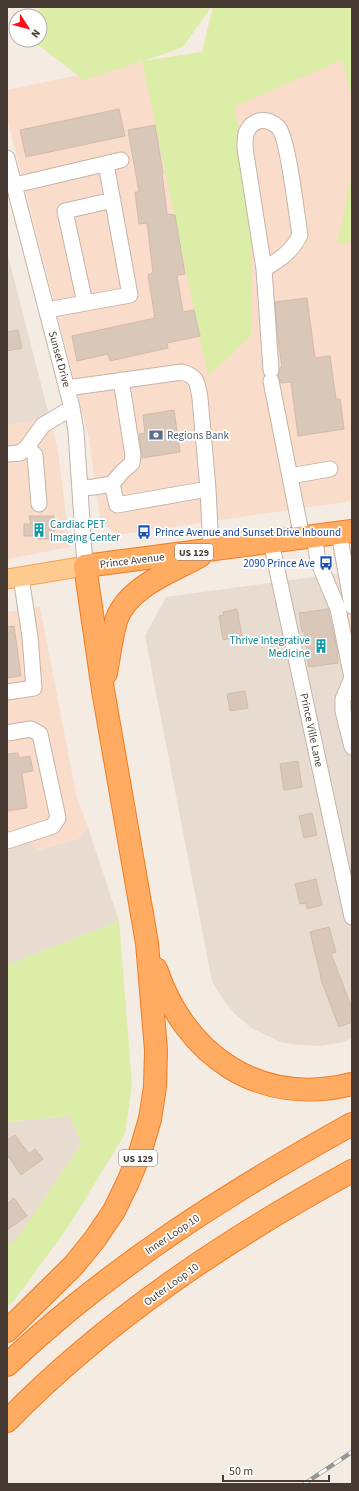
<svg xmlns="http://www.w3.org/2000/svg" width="359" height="1491" font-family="'Source Sans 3',sans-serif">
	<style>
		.residential { fill: #e8dcd0 }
		.commercial { fill: #f9dcca }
		.green { fill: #dbeda6 }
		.building { fill: #d9c7ba; stroke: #d2baa9 }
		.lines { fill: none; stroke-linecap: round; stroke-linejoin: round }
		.minor-casing { stroke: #c3b4a7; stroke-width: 17 }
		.major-casing { stroke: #f2a353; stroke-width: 21 }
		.highway-casing { stroke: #f07b20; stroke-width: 24 }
		.minor { stroke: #fff; stroke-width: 15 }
		.major { stroke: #ffca90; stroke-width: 19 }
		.highway { stroke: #ffac62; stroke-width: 22 }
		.rail-casing { stroke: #949494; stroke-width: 4.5 }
		.rail { stroke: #fff; stroke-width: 3; stroke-dasharray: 9; stroke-linecap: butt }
		.labels { text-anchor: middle; stroke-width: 3.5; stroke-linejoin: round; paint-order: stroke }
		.shield { fill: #fff; stroke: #7e7570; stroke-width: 1 }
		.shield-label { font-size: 10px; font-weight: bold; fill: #463a32 }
		.street-label { font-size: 11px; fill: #463a32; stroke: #fff }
		.service-label { font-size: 11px; fill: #4e5e75; stroke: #fff; text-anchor: start }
		.culture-label { font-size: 11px; fill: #0d838f; stroke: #fff; text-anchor: start }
		.transit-label { font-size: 11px; fill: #164399; stroke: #fff; text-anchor: start }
	</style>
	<rect width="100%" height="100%" fill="#f4ebe2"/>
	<path class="residential" d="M 7,252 L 50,419 L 7,425 Z
		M 335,574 L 352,650 L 352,1038 L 343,1042 L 321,1046 L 298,1045 L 280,1042 L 251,1028 L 235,1014 L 222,998 L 212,981 L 145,636 L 166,597 Z
		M 88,827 L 119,921 L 7,965 L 7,850 L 29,842 L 39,850 L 78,839 Z
		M 69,1116 L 82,1143 L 15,1242 L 7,1244 L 7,1122 Z"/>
	<path class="commercial" d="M 352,34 L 352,501 L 116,535 L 100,519 L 89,439 L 7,118 L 7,90 L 160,58 Z
		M 50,419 L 58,451 L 70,547 L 7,559 L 7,425 Z
		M 352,571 L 352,650 L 335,574 Z
		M 40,607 L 77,799 L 88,827 L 78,839 L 39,850 L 29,842 L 7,850 L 7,612 Z"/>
	<path class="green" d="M 44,7 L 211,7 L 183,47 L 144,61 L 202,52 L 213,7 L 352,7 L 352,98 L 342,60 L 235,106 L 252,224 L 251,336 L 208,376 L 142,61 L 84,80 L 33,41 L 40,40 L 40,16 L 29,16 L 28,14 Z
		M 352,174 L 352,242 L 337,244 Z
		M 119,921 L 132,1084 L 125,1134 L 68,1227 L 13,1302 L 7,1306 L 7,1244 L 15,1241 L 82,1143 L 69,1116 L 7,1122 L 7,965 Z"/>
	<path class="building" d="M 119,109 L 125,136 L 26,157 L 20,130 Z
		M 155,125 L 163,173 L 162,173 L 167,214 L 175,215 L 185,274 L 177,275 L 183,312 L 194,310 L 200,336 L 167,343 L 168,348 L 110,361 L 108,354 L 77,361 L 72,336 L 155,318 L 148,275 L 153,272 L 147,223 L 139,224 L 135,192 L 139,192 L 128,130 Z
		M 307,298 L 315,358 L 330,356 L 336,399 L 340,399 L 344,429 L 298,436 L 291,382 L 281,383 L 278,375 L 280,368 L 282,367 L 277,331 L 275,302 Z
		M 18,330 L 22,348 L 7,351 L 7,332 Z
		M 174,410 L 180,452 L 142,458 L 139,434 L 145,433 L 143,415 Z
		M 29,516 L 54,516 L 54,539 L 38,539 L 38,536 L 24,536 L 24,524 L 31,524 Z
		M 237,609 L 242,636 L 223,640 L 219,616 L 224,615 L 223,612 Z
		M 328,609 L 337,649 L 338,663 L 309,667 L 304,631 L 302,632 L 299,613 Z
		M 14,626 L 21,676 L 7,678 L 7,627 Z
		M 245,691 L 248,708 L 230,711 L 227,694 Z
		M 18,753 L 19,758 L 30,756 L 33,771 L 22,773 L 27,808 L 7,811 L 7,754 Z
		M 298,761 L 302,787 L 284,790 L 280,764 Z
		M 312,813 L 317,835 L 304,838 L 299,816 Z
		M 316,879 L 322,905 L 307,909 L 306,903 L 300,904 L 295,884 Z
		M 329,927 L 336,952 L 331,954 L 352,1008 L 352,1022 L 339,1027 L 320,977 L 321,977 L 310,932 Z
		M 15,1135 L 29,1154 L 35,1149 L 43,1159 L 21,1175 L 7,1155 L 7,1140 Z
		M 14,1198 L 27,1216 L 7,1230 L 7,1204 Z"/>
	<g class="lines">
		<defs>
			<path id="minor" d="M 7,158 L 72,408 L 76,431 L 85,566
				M 15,185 L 121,160
				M 264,269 C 279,260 292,252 300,235 C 297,218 288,136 278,127 C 267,117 253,118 246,133 C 245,137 245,143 245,148 L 264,269 L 271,370
				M 85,303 L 65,211 L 113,200
				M 47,310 L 130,295 L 106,164
				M 271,381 L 302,538
				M 67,388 L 182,372 C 198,377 197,382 200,398 L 208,489 L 211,550
				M 27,447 L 43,425 L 72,408
				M 7,454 L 20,453 L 27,447 L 35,455 L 39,504
				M 290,476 L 330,469
				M 112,484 L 122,472 L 132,463 L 133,455 L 121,380
				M 80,488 L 94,487 L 112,484 L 117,505 L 208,489
				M 339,533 L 352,606
				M 314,536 L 318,561 L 338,609 L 352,678 L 343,699 L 343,711 L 352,747
				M 271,542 L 352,917
				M 7,692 L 34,688 L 30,637 L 21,577
				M 7,733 L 31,729 L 40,734 L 58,818 L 53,826 L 7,841"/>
			<path id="major" d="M 7,579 L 85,566"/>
			<path id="highway" d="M 106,673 C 109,657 112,633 117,618 C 130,586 171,572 200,556
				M 156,969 C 186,1056 259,1107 352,1084
				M 7,1331 L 74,1265 L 95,1239 L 114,1211 L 128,1182 L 140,1153 L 150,1119 L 155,1087 L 156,1050 L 147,943 L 103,690 L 85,566 L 352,531
				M 7,1365 C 109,1268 229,1192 352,1124
				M 7,1421 C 107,1319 227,1239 352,1171"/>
		</defs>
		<use href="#minor" class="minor-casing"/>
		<use href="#major" class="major-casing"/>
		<use href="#highway" class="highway-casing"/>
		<use href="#minor" class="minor"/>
		<use href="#major" class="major"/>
		<use href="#highway" class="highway"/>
		<defs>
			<path id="rail" d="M 304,1484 L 352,1452"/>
		</defs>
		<use href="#rail" class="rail-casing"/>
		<use href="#rail" class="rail"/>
	</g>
	<defs>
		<symbol id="bank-bare" viewBox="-9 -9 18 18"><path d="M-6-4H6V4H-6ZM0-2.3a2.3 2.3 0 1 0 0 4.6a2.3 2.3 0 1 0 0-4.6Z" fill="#5c6f8a" stroke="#fff" stroke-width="2.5" paint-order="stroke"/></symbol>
		<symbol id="building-bare" viewBox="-9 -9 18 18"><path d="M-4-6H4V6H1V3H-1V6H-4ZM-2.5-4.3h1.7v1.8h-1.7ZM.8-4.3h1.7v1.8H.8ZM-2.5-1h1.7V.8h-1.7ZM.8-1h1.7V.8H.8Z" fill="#0f9aa8" stroke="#fff" stroke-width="2.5" paint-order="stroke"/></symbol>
		<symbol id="bus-bare" viewBox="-9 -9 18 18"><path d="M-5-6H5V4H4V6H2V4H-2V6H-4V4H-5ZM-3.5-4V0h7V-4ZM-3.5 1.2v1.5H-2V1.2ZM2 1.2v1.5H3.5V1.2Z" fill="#1a4fb4" stroke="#fff" stroke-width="2.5" paint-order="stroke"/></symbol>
	</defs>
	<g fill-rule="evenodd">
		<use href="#bank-bare" x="146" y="425" width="20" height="20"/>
		<use href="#building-bare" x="29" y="520" width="20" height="20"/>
		<use href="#bus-bare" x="134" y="522" width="20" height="20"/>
		<use href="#bus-bare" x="316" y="553" width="20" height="20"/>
		<use href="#building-bare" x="311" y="636" width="20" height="20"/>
	</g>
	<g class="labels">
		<g class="shield">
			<rect x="175" y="544" width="38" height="16" rx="3"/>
			<rect x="119" y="1150" width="38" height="16" rx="3"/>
		</g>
		<g class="shield-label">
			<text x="194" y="556">US 129</text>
			<text x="138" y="1162">US 129</text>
		</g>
		<g class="street-label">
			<text transform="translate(60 359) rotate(75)" y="4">Sunset Drive</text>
			<text transform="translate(132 560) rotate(-7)" y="4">Prince Avenue</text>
			<text transform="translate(312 730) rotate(78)" y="4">Prince Ville Lane</text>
			<text transform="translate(172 1234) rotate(-34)" y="4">Inner Loop 10</text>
			<text transform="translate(171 1284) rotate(-36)" y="4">Outer Loop 10</text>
		</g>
		<g class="service-label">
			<text x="167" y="439">Regions Bank</text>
		</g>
		<g class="culture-label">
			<text x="50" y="528">Cardiac PET<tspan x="50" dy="13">Imaging Center</tspan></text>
			<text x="310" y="644" text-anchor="end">Thrive Integrative<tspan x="310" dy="13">Medicine</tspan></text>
		</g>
		<g class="transit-label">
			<text x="155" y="536">Prince Avenue and Sunset Drive Inbound</text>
			<text x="315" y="567" text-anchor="end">2090 Prince Ave</text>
		</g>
	</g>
	<rect width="359" height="1491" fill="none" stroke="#463a32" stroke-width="16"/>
	<g transform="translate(28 28) rotate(126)"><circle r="19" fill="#ffffff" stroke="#b5b0ad"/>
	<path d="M0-3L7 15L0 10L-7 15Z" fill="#ff0e19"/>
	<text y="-6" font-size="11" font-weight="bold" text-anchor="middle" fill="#463a32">N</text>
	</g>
	<path d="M223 1475v6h106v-6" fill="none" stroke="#463a32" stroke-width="2"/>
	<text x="229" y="1475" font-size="12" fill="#463a32" stroke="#ffffff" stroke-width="3" paint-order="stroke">50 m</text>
</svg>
